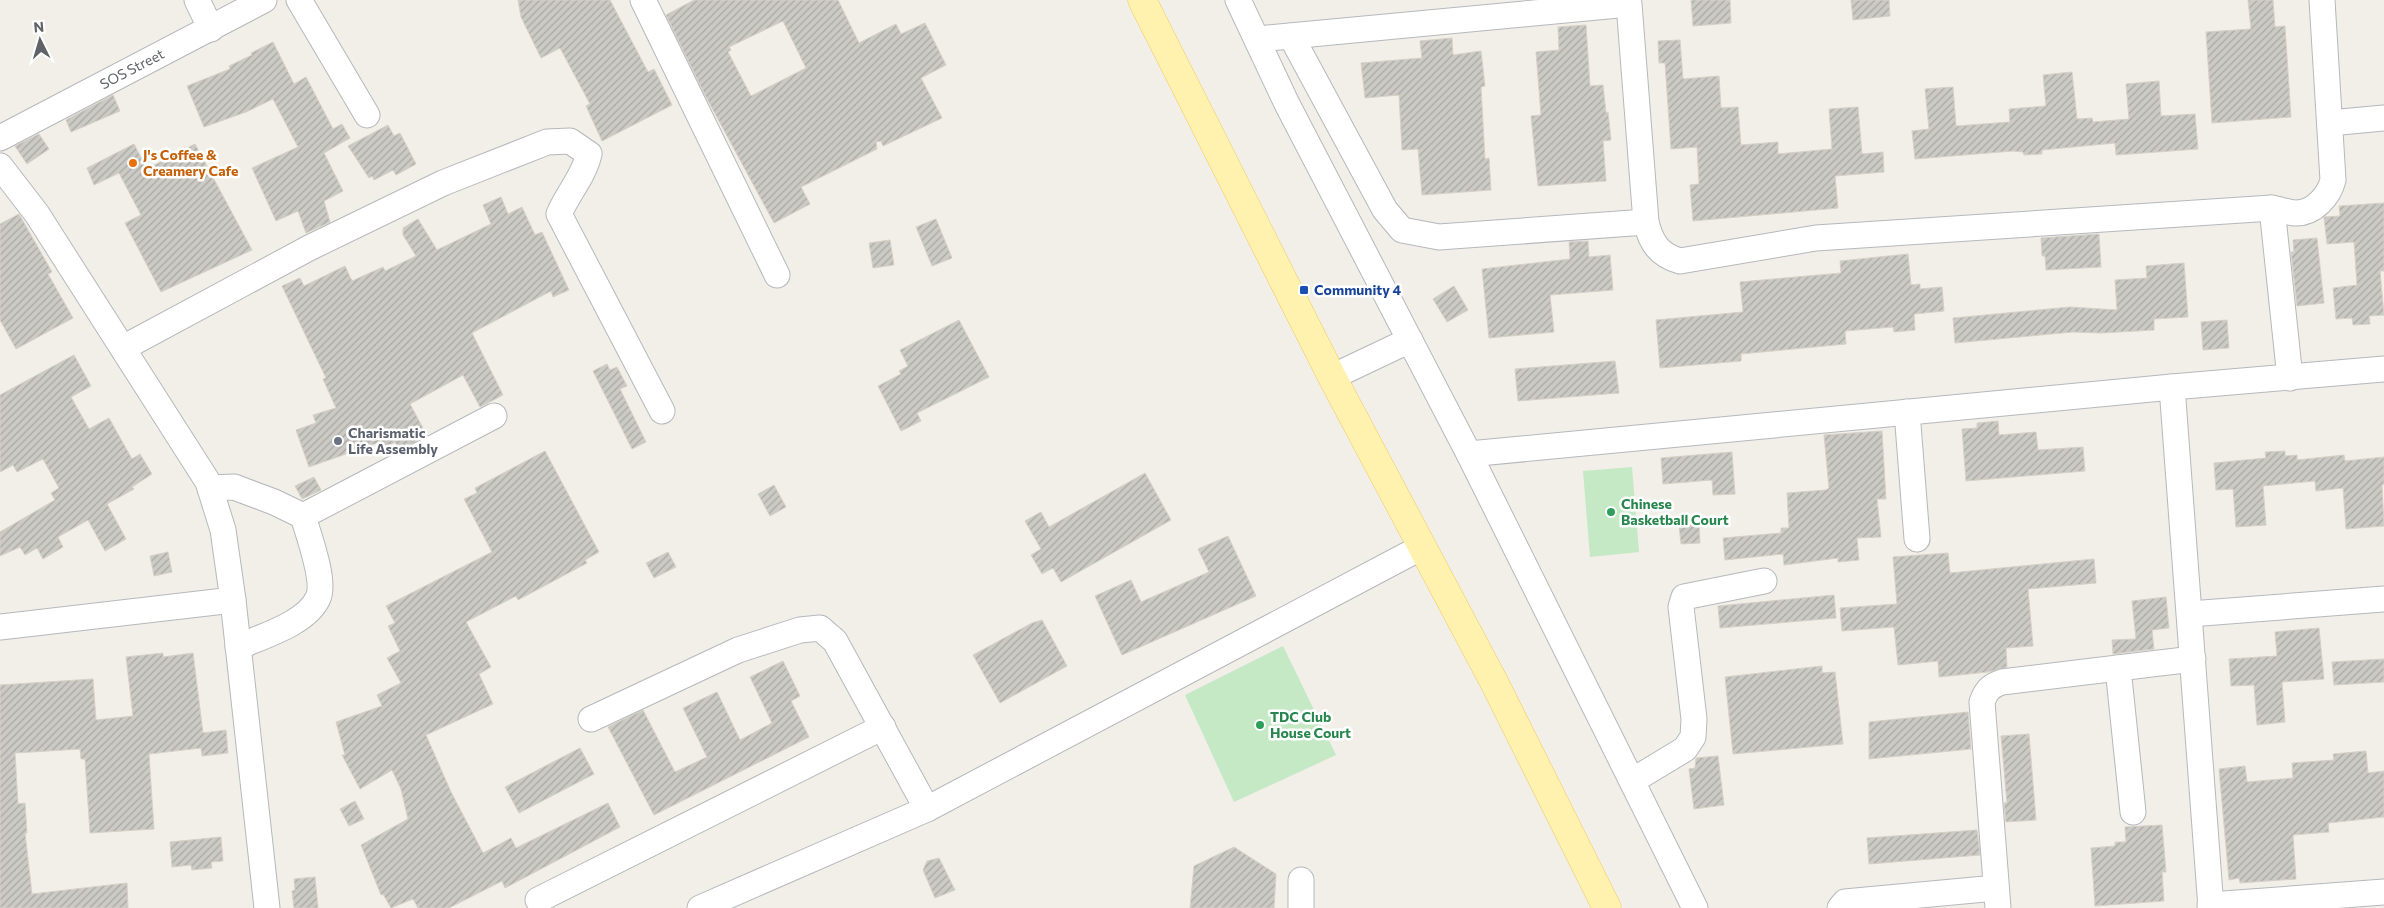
<svg xmlns="http://www.w3.org/2000/svg" width="2384" height="908" font-family="Commissioner,sans-serif">
	<style>
		.pitch { fill: #c5e8c5 }
		.building { fill: url(#building-hatch); stroke: #d6d1c6; fill-rule: evenodd }
		.lines { fill: none; stroke-linecap: round; stroke-linejoin: round }
		.minor-casing { stroke: #b5b8bc; stroke-width: 27 }
		.major-casing { stroke: #f2c960; stroke-width: 29 }
		.minor { stroke: #fff; stroke-width: 25 }
		.major { stroke: #fff2af; stroke-width: 28 }
		.food-dot { fill: #e8710a; stroke: #fff; stroke-width: 2 }
		.transit-dot { fill: #1a4fb4; stroke: #fff; stroke-width: 2 }
		.worship-dot { fill: #6b7280; stroke: #fff; stroke-width: 2 }
		.leisure-dot { fill: #2e9e5b; stroke: #fff; stroke-width: 2 }
		.labels { text-anchor: middle; stroke-width: 5; stroke-linejoin: round; paint-order: stroke }
		.street-label { font-size: 14px; fill: #5f6368; stroke: #fff }
		.food-label { font-size: 14px; font-weight: bold; fill: #c56008; stroke: #fff; text-anchor: start }
		.transit-label { font-size: 14px; font-weight: bold; fill: #164399; stroke: #fff; text-anchor: start }
		.worship-label { font-size: 14px; font-weight: bold; fill: #5b616d; stroke: #fff; text-anchor: start }
		.leisure-label { font-size: 14px; font-weight: bold; fill: #27864d; stroke: #fff; text-anchor: start }
	</style>
	<defs>
		<pattern id="building-hatch" width="6" height="6" patternUnits="userSpaceOnUse" patternTransform="scale(1.25)"><rect width="6" height="6" fill="#cccac5"/><path d="M-1 1l2-2M0 6l6-6M5 7l2-2" fill="none" stroke="#a9a8a4"/></pattern>
	</defs>
	<rect width="100%" height="100%" fill="#f1efe8"/>
	<path class="pitch" d="M 1632,467 L 1639,552 L 1590,557 L 1583,471 Z
		M 1283,646 L 1336,755 L 1234,802 L 1185,695 Z"/>
	<path class="building" d="M 518,0 L 610,0 L 648,72 L 654,69 L 672,105 L 602,141 L 586,106 L 590,104 L 560,48 L 541,58 L 521,17 Z
		M 694,0 L 838,0 L 859,43 L 896,24 L 901,34 L 925,23 L 946,65 L 921,78 L 942,118 L 883,146 L 881,141 L 876,142 L 877,149 L 801,187 L 810,204 L 774,223 L 705,95 L 666,15 ZM 783,21 L 806,68 L 751,96 L 728,52 L 731,50 L 729,47 Z
		M 1691,0 L 1730,0 L 1731,23 L 1693,26 Z
		M 1851,0 L 1889,0 L 1890,16 L 1853,20 Z
		M 2248,0 L 2273,0 L 2275,27 L 2285,26 L 2291,117 L 2212,123 L 2206,32 L 2251,29 Z
		M 1586,25 L 1590,86 L 1603,85 L 1606,113 L 1608,112 L 1611,140 L 1603,141 L 1606,181 L 1538,186 L 1531,116 L 1541,115 L 1536,52 L 1559,50 L 1558,27 Z
		M 1452,38 L 1453,55 L 1481,51 L 1485,86 L 1481,87 L 1485,159 L 1489,158 L 1491,190 L 1422,195 L 1418,149 L 1402,150 L 1399,95 L 1365,98 L 1361,63 L 1422,58 L 1420,41 Z
		M 1680,40 L 1683,79 L 1719,76 L 1721,108 L 1738,107 L 1741,145 L 1778,142 L 1778,154 L 1832,149 L 1829,109 L 1858,107 L 1862,154 L 1883,152 L 1884,172 L 1835,176 L 1838,208 L 1693,221 L 1690,185 L 1699,184 L 1697,147 L 1671,149 L 1665,63 L 1659,63 L 1658,41 Z
		M 273,42 L 294,84 L 306,77 L 333,129 L 342,124 L 350,138 L 324,153 L 343,191 L 324,201 L 330,222 L 306,233 L 298,211 L 276,221 L 252,168 L 298,147 L 273,99 L 246,112 L 204,127 L 187,86 L 230,69 L 229,66 L 252,55 L 251,53 Z
		M 2072,72 L 2077,119 L 2092,118 L 2093,122 L 2129,119 L 2126,84 L 2159,81 L 2161,116 L 2195,114 L 2198,149 L 2116,155 L 2115,143 L 2042,150 L 2042,154 L 2024,155 L 2023,152 L 2013,151 L 1915,159 L 1912,131 L 1929,129 L 1925,89 L 1953,87 L 1956,126 L 2010,122 L 2009,109 L 2046,106 L 2043,75 Z
		M 113,95 L 120,111 L 71,132 L 66,120 Z
		M 388,125 L 394,136 L 400,133 L 416,164 L 396,175 L 393,170 L 374,180 L 372,176 L 369,178 L 348,146 Z
		M 39,134 L 49,149 L 27,164 L 15,146 Z
		M 134,144 L 147,169 L 195,144 L 252,250 L 161,292 L 125,223 L 141,215 L 119,173 L 94,185 L 87,168 Z
		M 501,197 L 508,214 L 522,207 L 535,235 L 542,232 L 569,290 L 553,297 L 551,291 L 472,333 L 503,395 L 480,407 L 463,375 L 410,404 L 423,428 L 418,430 L 422,438 L 399,450 L 395,442 L 384,448 L 380,442 L 309,467 L 296,430 L 316,423 L 313,415 L 336,408 L 323,379 L 326,378 L 282,286 L 300,278 L 304,286 L 345,266 L 352,281 L 383,267 L 385,271 L 416,256 L 403,235 L 403,228 L 418,219 L 437,250 L 491,224 L 483,205 Z
		M 2384,203 L 2384,271 L 2380,271 L 2384,315 L 2369,316 L 2370,324 L 2353,325 L 2352,318 L 2336,319 L 2333,288 L 2357,285 L 2354,242 L 2327,244 L 2324,217 L 2340,216 L 2339,206 Z
		M 19,214 L 52,272 L 48,274 L 73,318 L 16,349 L 0,320 L 0,224 Z
		M 936,219 L 952,258 L 932,266 L 916,227 Z
		M 2099,234 L 2101,267 L 2046,270 L 2045,256 L 2042,256 L 2041,238 Z
		M 2317,238 L 2324,303 L 2297,306 L 2291,252 L 2294,252 L 2293,240 Z
		M 890,240 L 894,265 L 873,268 L 869,243 Z
		M 1588,241 L 1589,257 L 1610,255 L 1613,290 L 1550,295 L 1554,332 L 1489,338 L 1482,269 L 1570,259 L 1569,242 Z
		M 1908,254 L 1911,285 L 1920,284 L 1920,289 L 1942,287 L 1944,311 L 1914,314 L 1915,330 L 1894,332 L 1893,327 L 1845,331 L 1846,344 L 1741,354 L 1741,361 L 1660,368 L 1656,320 L 1743,312 L 1740,282 L 1841,273 L 1840,261 Z
		M 2184,263 L 2188,317 L 2154,319 L 2154,330 L 2101,333 L 2073,332 L 1955,343 L 1953,318 L 2070,307 L 2117,310 L 2115,280 L 2147,278 L 2146,266 Z
		M 1454,286 L 1468,310 L 1447,322 L 1433,299 Z
		M 959,320 L 989,377 L 917,413 L 921,421 L 901,431 L 878,386 L 901,374 L 899,371 L 908,366 L 900,350 Z
		M 2227,320 L 2229,348 L 2203,350 L 2201,322 Z
		M 74,355 L 91,386 L 71,397 L 89,429 L 109,418 L 132,459 L 140,454 L 152,474 L 132,487 L 134,489 L 107,504 L 126,539 L 105,551 L 88,520 L 58,537 L 63,547 L 43,559 L 37,548 L 25,555 L 20,547 L 0,556 L 0,532 L 55,500 L 51,493 L 59,488 L 43,459 L 17,472 L 13,465 L 0,472 L 0,395 Z
		M 1615,361 L 1619,393 L 1518,401 L 1515,369 Z
		M 607,364 L 610,370 L 617,367 L 627,386 L 620,389 L 646,442 L 632,449 L 593,371 Z
		M 1998,421 L 1999,435 L 2036,432 L 2038,450 L 2083,447 L 2085,471 L 1966,481 L 1962,429 L 1977,428 L 1977,423 Z
		M 1882,431 L 1886,499 L 1877,499 L 1881,537 L 1857,538 L 1859,560 L 1838,562 L 1838,558 L 1784,565 L 1783,554 L 1725,560 L 1723,538 L 1781,533 L 1781,528 L 1789,528 L 1787,493 L 1826,490 L 1829,488 L 1824,435 Z
		M 545,451 L 599,552 L 585,560 L 587,563 L 518,600 L 516,596 L 466,622 L 491,667 L 479,674 L 493,704 L 426,735 L 451,792 L 483,853 L 511,838 L 516,848 L 608,803 L 620,827 L 505,888 L 502,881 L 449,908 L 418,908 L 413,899 L 391,908 L 383,894 L 381,895 L 361,845 L 408,819 L 401,789 L 392,770 L 360,789 L 342,755 L 345,755 L 336,722 L 382,706 L 377,695 L 401,683 L 387,658 L 400,651 L 388,626 L 395,623 L 386,606 L 492,552 L 464,499 L 477,493 L 475,488 Z
		M 2285,451 L 2285,456 L 2297,455 L 2297,460 L 2344,455 L 2345,461 L 2384,457 L 2384,484 L 2382,485 L 2384,526 L 2346,529 L 2343,488 L 2316,491 L 2315,481 L 2263,486 L 2266,525 L 2236,527 L 2233,489 L 2216,490 L 2214,463 L 2266,458 L 2265,452 Z
		M 1732,452 L 1735,494 L 1713,495 L 1712,480 L 1663,484 L 1661,458 Z
		M 1145,473 L 1171,520 L 1061,582 L 1053,568 L 1042,574 L 1031,555 L 1041,549 L 1025,521 L 1041,512 L 1049,527 Z
		M 314,477 L 321,490 L 302,499 L 295,486 Z
		M 774,485 L 786,507 L 770,516 L 758,494 Z
		M 1699,524 L 1700,543 L 1681,544 L 1679,525 Z
		M 1228,536 L 1256,596 L 1122,655 L 1095,596 L 1131,580 L 1141,602 L 1209,572 L 1198,549 Z
		M 168,552 L 172,572 L 154,576 L 150,556 Z
		M 668,552 L 676,567 L 654,578 L 646,563 Z
		M 1948,553 L 1950,573 L 2094,559 L 2096,583 L 2028,589 L 2033,646 L 2006,648 L 2007,667 L 1988,672 L 1939,677 L 1938,661 L 1898,665 L 1894,627 L 1842,631 L 1840,608 L 1897,604 L 1893,557 Z
		M 1834,595 L 1836,618 L 1720,628 L 1718,606 Z
		M 2166,597 L 2169,628 L 2152,630 L 2154,649 L 2113,654 L 2112,640 L 2136,639 L 2132,601 Z
		M 1042,620 L 1067,666 L 1000,703 L 973,655 L 1032,623 Z
		M 2319,628 L 2324,679 L 2282,682 L 2285,722 L 2257,725 L 2254,685 L 2231,686 L 2229,659 L 2277,656 L 2275,632 Z
		M 163,653 L 163,657 L 193,653 L 203,733 L 226,730 L 228,753 L 202,756 L 201,748 L 149,754 L 154,829 L 90,833 L 85,759 L 81,759 L 80,749 L 15,753 L 18,804 L 25,803 L 27,833 L 25,833 L 32,894 L 127,883 L 128,908 L 0,908 L 0,685 L 93,679 L 96,720 L 133,716 L 126,657 Z
		M 2384,659 L 2384,682 L 2334,685 L 2332,662 Z
		M 783,661 L 800,696 L 791,701 L 809,737 L 654,815 L 608,727 L 643,710 L 675,772 L 707,757 L 683,708 L 717,692 L 740,740 L 772,723 L 750,677 Z
		M 1822,666 L 1822,673 L 1835,672 L 1843,744 L 1733,754 L 1725,677 Z
		M 1968,712 L 1971,749 L 1869,759 L 1869,722 Z
		M 2029,734 L 2036,820 L 2006,822 L 2004,803 L 2007,803 L 2001,736 Z
		M 580,748 L 594,774 L 519,813 L 505,787 Z
		M 2366,751 L 2368,773 L 2384,771 L 2384,817 L 2328,823 L 2329,832 L 2293,835 L 2296,879 L 2240,883 L 2239,878 L 2229,880 L 2219,769 L 2245,766 L 2247,782 L 2293,778 L 2292,763 L 2334,760 L 2333,754 Z
		M 1718,756 L 1724,805 L 1694,809 L 1689,769 L 1695,768 L 1696,758 Z
		M 355,801 L 364,819 L 349,826 L 340,809 Z
		M 2162,825 L 2166,872 L 2162,872 L 2164,901 L 2095,906 L 2091,848 L 2115,846 L 2115,842 L 2126,842 L 2125,827 Z
		M 1977,830 L 1980,855 L 1869,864 L 1867,838 Z
		M 221,837 L 223,861 L 211,862 L 212,868 L 192,870 L 191,865 L 172,867 L 170,842 Z
		M 1234,847 L 1276,874 L 1274,908 L 1190,908 L 1194,866 Z
		M 939,858 L 955,890 L 935,898 L 923,870 L 927,861 Z
		M 315,877 L 318,908 L 294,908 L 292,891 L 295,890 L 294,879 Z"/>
	<g class="lines">
		<defs>
			<g id="minor">
				<path d="M 197,0 L 211,29"/>
				<path d="M 299,0 L 367,115"/>
				<path d="M 643,0 L 777,275"/>
				<path d="M 1238,0 L 1287,104 L 1469,454 L 1695,908"/>
				<path d="M 1291,36 L 1385,210 L 1402,230 L 1439,237 L 1646,222"/>
				<path d="M 1258,39 L 1629,4 L 1646,222 C 1651,243 1659,255 1680,261 L 1816,238 L 2272,208 C 2279,209 2288,213 2296,213 C 2314,213 2329,196 2333,180 L 2322,0"/>
				<path d="M 2330,123 L 2384,118"/>
				<path id="s1" d="M 0,138 L 264,0"/>
				<path d="M 0,166 L 37,214 L 208,482 L 223,530 L 233,600 L 0,627"/>
				<path d="M 2272,208 L 2290,378"/>
				<path d="M 123,348 L 309,248 L 443,183 L 547,142 L 570,141 L 589,154 C 584,176 568,193 559,214 L 662,411"/>
				<path d="M 1332,377 L 1410,340"/>
				<path d="M 2172,387 L 2211,908"/>
				<path d="M 1907,412 L 1917,539"/>
				<path d="M 1469,454 L 2172,387 L 2384,369"/>
				<path d="M 210,488 L 234,487 L 274,502 L 303,516 L 494,416"/>
				<path d="M 233,600 L 267,908"/>
				<path d="M 2190,614 L 2384,599"/>
				<path d="M 238,647 C 263,636 307,623 318,598 C 326,581 308,534 303,516"/>
				<path d="M 591,719 L 738,650 L 800,630 L 820,628 L 835,641 L 927,809"/>
				<path d="M 1632,781 L 1685,749 L 1693,737 L 1694,719 L 1681,607 L 1684,597 L 1764,581"/>
				<path d="M 2133,812 L 2118,668 L 2193,659"/>
				<path d="M 1301,880 L 1301,908"/>
				<path d="M 538,900 L 883,727"/>
				<path d="M 2210,905 L 2384,892"/>
				<path d="M 700,908 L 927,809 L 1422,547"/>
				<path d="M 1840,908 L 1845,902 L 1996,888"/>
				<path d="M 1998,908 L 1982,702 C 1986,691 1990,686 2002,682 L 2118,668"/>
			</g>
			<path id="major" d="M 1142,0 L 1332,377 L 1494,682 L 1607,908"/>
		</defs>
		<use href="#minor" class="minor-casing"/>
		<use href="#major" class="major-casing"/>
		<use href="#minor" class="minor"/>
		<use href="#major" class="major"/>
	</g>
	<circle class="food-dot" cx="133" cy="163" r="5"/>
	<rect class="transit-dot" x="1299" y="285" width="10" height="10" rx="2.5"/>
	<circle class="worship-dot" cx="338" cy="441" r="5"/>
	<g class="leisure-dot">
		<circle cx="1611" cy="512" r="5"/>
		<circle cx="1260" cy="725" r="5"/>
	</g>
	<g class="labels">
		<g class="street-label">
			<text dy="5" stroke="none"><textPath href="#s1" startOffset="149">SOS Street</textPath></text>
		</g>
		<g class="food-label">
			<text x="143" y="160">J's Coffee &amp;<tspan x="143" dy="16">Creamery Cafe</tspan></text>
		</g>
		<g class="transit-label">
			<text x="1314" y="295">Community 4</text>
		</g>
		<g class="worship-label">
			<text x="348" y="438">Charismatic<tspan x="348" dy="16">Life Assembly</tspan></text>
		</g>
		<g class="leisure-label">
			<text x="1621" y="509">Chinese<tspan x="1621" dy="16">Basketball Court</tspan></text>
			<text x="1270" y="722">TDC Club<tspan x="1270" dy="16">House Court</tspan></text>
		</g>
	</g>
	<g transform="translate(40 40) rotate(355)" stroke="#ffffff" stroke-width="4" paint-order="stroke">
	<path d="M0-4L9 19L0 12L-9 19Z" fill="#5f6368"/>
	<text y="-8" font-size="14" font-weight="bold" text-anchor="middle" fill="#5f6368">N</text>
	</g>
</svg>
